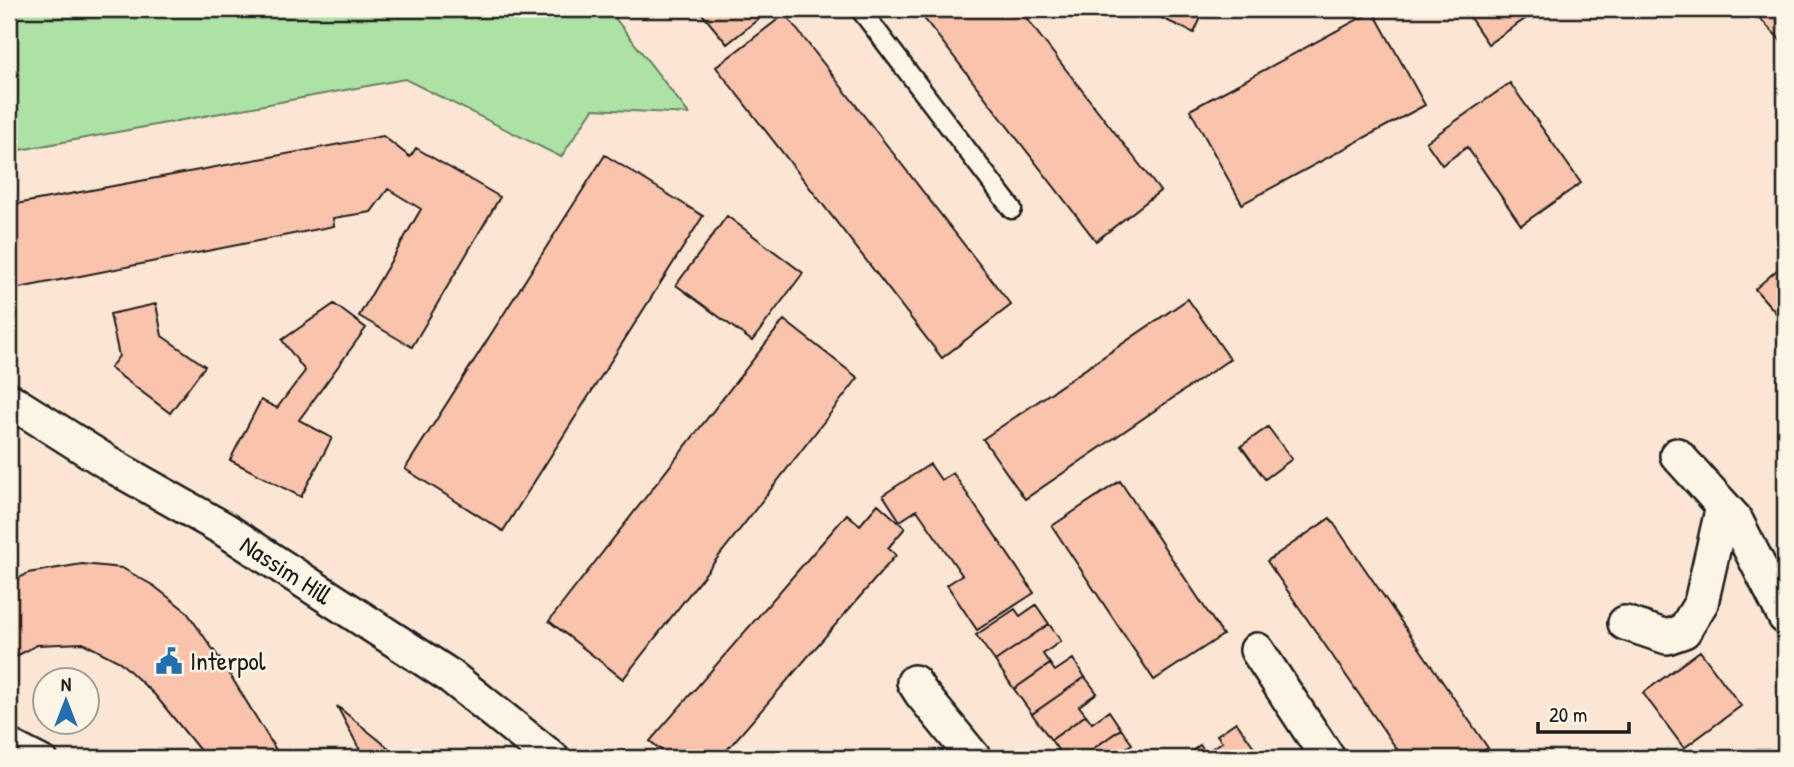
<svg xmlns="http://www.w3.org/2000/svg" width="1794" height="767" font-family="'Patrick Hand',sans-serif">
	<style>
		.green { fill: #ace2a4; stroke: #647f60; stroke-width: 2 }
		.building { fill: #f9c3ac; stroke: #1c1c1c; stroke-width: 2 }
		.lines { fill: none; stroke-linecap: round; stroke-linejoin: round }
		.service-casing { stroke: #1c1c1c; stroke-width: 23 }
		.minor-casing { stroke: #1c1c1c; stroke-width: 38 }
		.service { stroke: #fcf5e5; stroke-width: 18 }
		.minor { stroke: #fcf5e5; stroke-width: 33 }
		.labels { text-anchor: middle; stroke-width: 5; stroke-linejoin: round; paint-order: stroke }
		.street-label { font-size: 26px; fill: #1c1c1c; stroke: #fcf5e5 }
		.poi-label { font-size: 26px; fill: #1c1c1c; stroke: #fcf5e5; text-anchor: start }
	</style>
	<rect width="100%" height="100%" fill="#fbe6d4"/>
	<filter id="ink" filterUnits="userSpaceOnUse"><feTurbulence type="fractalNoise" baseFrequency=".0143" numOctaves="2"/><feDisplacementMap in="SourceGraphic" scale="14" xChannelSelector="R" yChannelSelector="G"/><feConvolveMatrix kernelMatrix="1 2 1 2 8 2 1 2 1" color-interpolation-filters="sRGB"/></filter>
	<g filter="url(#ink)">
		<path class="green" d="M 9,9 L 608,9 L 689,114 L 593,109 L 561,157 L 405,79 L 9,152 Z"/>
		<path class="building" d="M 698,9 L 771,9 L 727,44 Z
			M 917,9 L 1019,9 L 1160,191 L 1096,241 Z
			M 1142,9 L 1205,9 L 1194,33 Z
			M 1464,9 L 1540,9 L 1488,44 Z
			M 1751,9 L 1785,9 L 1785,45 Z
			M 1373,11 L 1425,105 L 1242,204 L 1190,110 Z
			M 785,14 L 1011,305 L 942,358 L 716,67 Z
			M 1510,83 L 1581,183 L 1521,225 L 1467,147 L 1442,165 L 1426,142 Z
			M 383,136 L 410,157 L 416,148 L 500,197 L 412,347 L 359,316 L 421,209 L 388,189 L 371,212 L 333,218 L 334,226 L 9,290 L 9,208 L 11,205 Z
			M 605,155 L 703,216 L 503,531 L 405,469 Z
			M 727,216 L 803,273 L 752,341 L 676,285 Z
			M 1785,263 L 1785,323 L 1755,289 Z
			M 1188,299 L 1230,359 L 1025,499 L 983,439 Z
			M 156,304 L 162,336 L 205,366 L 170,413 L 110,368 L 119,356 L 110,314 Z
			M 334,304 L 366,328 L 299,420 L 332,438 L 301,497 L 230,460 L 261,400 L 277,408 L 305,371 L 282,340 Z
			M 784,320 L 858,378 L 623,679 L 549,621 Z
			M 1268,427 L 1292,459 L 1265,479 L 1241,446 Z
			M 930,464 L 941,480 L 953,473 L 1034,593 L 977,630 L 947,585 L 962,575 L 917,510 L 900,521 L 883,495 Z
			M 1120,481 L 1223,635 L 1154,680 L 1052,526 Z
			M 878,504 L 905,528 L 888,548 L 896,555 L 720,758 L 671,758 L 650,741 L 847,514 L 860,525 Z
			M 1330,518 L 1488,748 L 1473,758 L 1403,758 L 1267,561 Z
			M 82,564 L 122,568 L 154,586 L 186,611 L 224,665 L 281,758 L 206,758 L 155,695 L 120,662 L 83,643 L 37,645 L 9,660 L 9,584 L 28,573 Z
			M 1036,605 L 1049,624 L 995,661 L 976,635 L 1015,609 L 1020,616 Z
			M 1049,624 L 1061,641 L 1043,654 L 1050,664 L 1014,689 L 995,661 Z
			M 1700,651 L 1741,706 L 1684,748 L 1643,693 Z
			M 1073,659 L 1085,677 L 1032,714 L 1014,689 L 1050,664 L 1055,671 Z
			M 1085,677 L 1097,693 L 1079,706 L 1086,715 L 1051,740 L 1032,714 Z
			M 337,706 L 401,758 L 364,758 Z
			M 1109,711 L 1121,729 L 1080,758 L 1064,758 L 1051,740 L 1086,715 L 1092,723 Z
			M 1236,722 L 1262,758 L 1222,758 L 1214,747 L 1222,742 L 1217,735 Z
			M 1121,729 L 1132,744 L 1115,755 L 1117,758 L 1080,758 Z
			M 1200,745 L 1206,753 L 1214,747 L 1222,758 L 1187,758 L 1186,756 Z"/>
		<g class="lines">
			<defs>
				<path id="service" d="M 860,9 L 1012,209
					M 9,738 L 48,758"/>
				<path id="minor" d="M 9,400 L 118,469 L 224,529 L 450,676 L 552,758
					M 1677,455 L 1735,519 L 1785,617
					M 1625,623 L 1667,637 L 1684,631 L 1701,603 L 1723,506
					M 1257,650 L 1328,758
					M 914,682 L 921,693 L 974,758"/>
			</defs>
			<use href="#service" class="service-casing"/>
			<use href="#minor" class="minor-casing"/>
			<use href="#service" class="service"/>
			<use href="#minor" class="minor"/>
		</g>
	</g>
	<defs>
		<symbol id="civic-bare" viewBox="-9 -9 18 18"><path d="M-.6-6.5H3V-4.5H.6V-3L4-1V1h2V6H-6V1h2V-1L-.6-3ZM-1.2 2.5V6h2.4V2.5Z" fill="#1f6fb2" stroke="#fcf5e5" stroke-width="2.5" paint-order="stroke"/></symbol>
	</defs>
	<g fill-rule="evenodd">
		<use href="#civic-bare" x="150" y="642" width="38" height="38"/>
	</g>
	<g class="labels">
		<g class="street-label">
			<text transform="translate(286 570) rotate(33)" y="9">Nassim Hill</text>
		</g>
		<g class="poi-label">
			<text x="190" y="670">Interpol</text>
		</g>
	</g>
	<rect width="1794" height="767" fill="none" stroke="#fcf5e5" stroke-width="35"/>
	<rect x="18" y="18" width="1759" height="732" fill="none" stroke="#1c1c1c" stroke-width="2.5" filter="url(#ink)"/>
	<g transform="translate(66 701)"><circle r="33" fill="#fcf5e5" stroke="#a29e95" stroke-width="2"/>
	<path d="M0-5L12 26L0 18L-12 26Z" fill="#1f6fb2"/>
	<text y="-10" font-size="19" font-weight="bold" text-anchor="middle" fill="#1c1c1c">N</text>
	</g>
	<path d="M1538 722v10h91v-10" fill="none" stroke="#1c1c1c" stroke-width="3.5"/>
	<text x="1549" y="722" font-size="21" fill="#1c1c1c" stroke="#fcf5e5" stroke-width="5" paint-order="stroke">20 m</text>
</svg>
